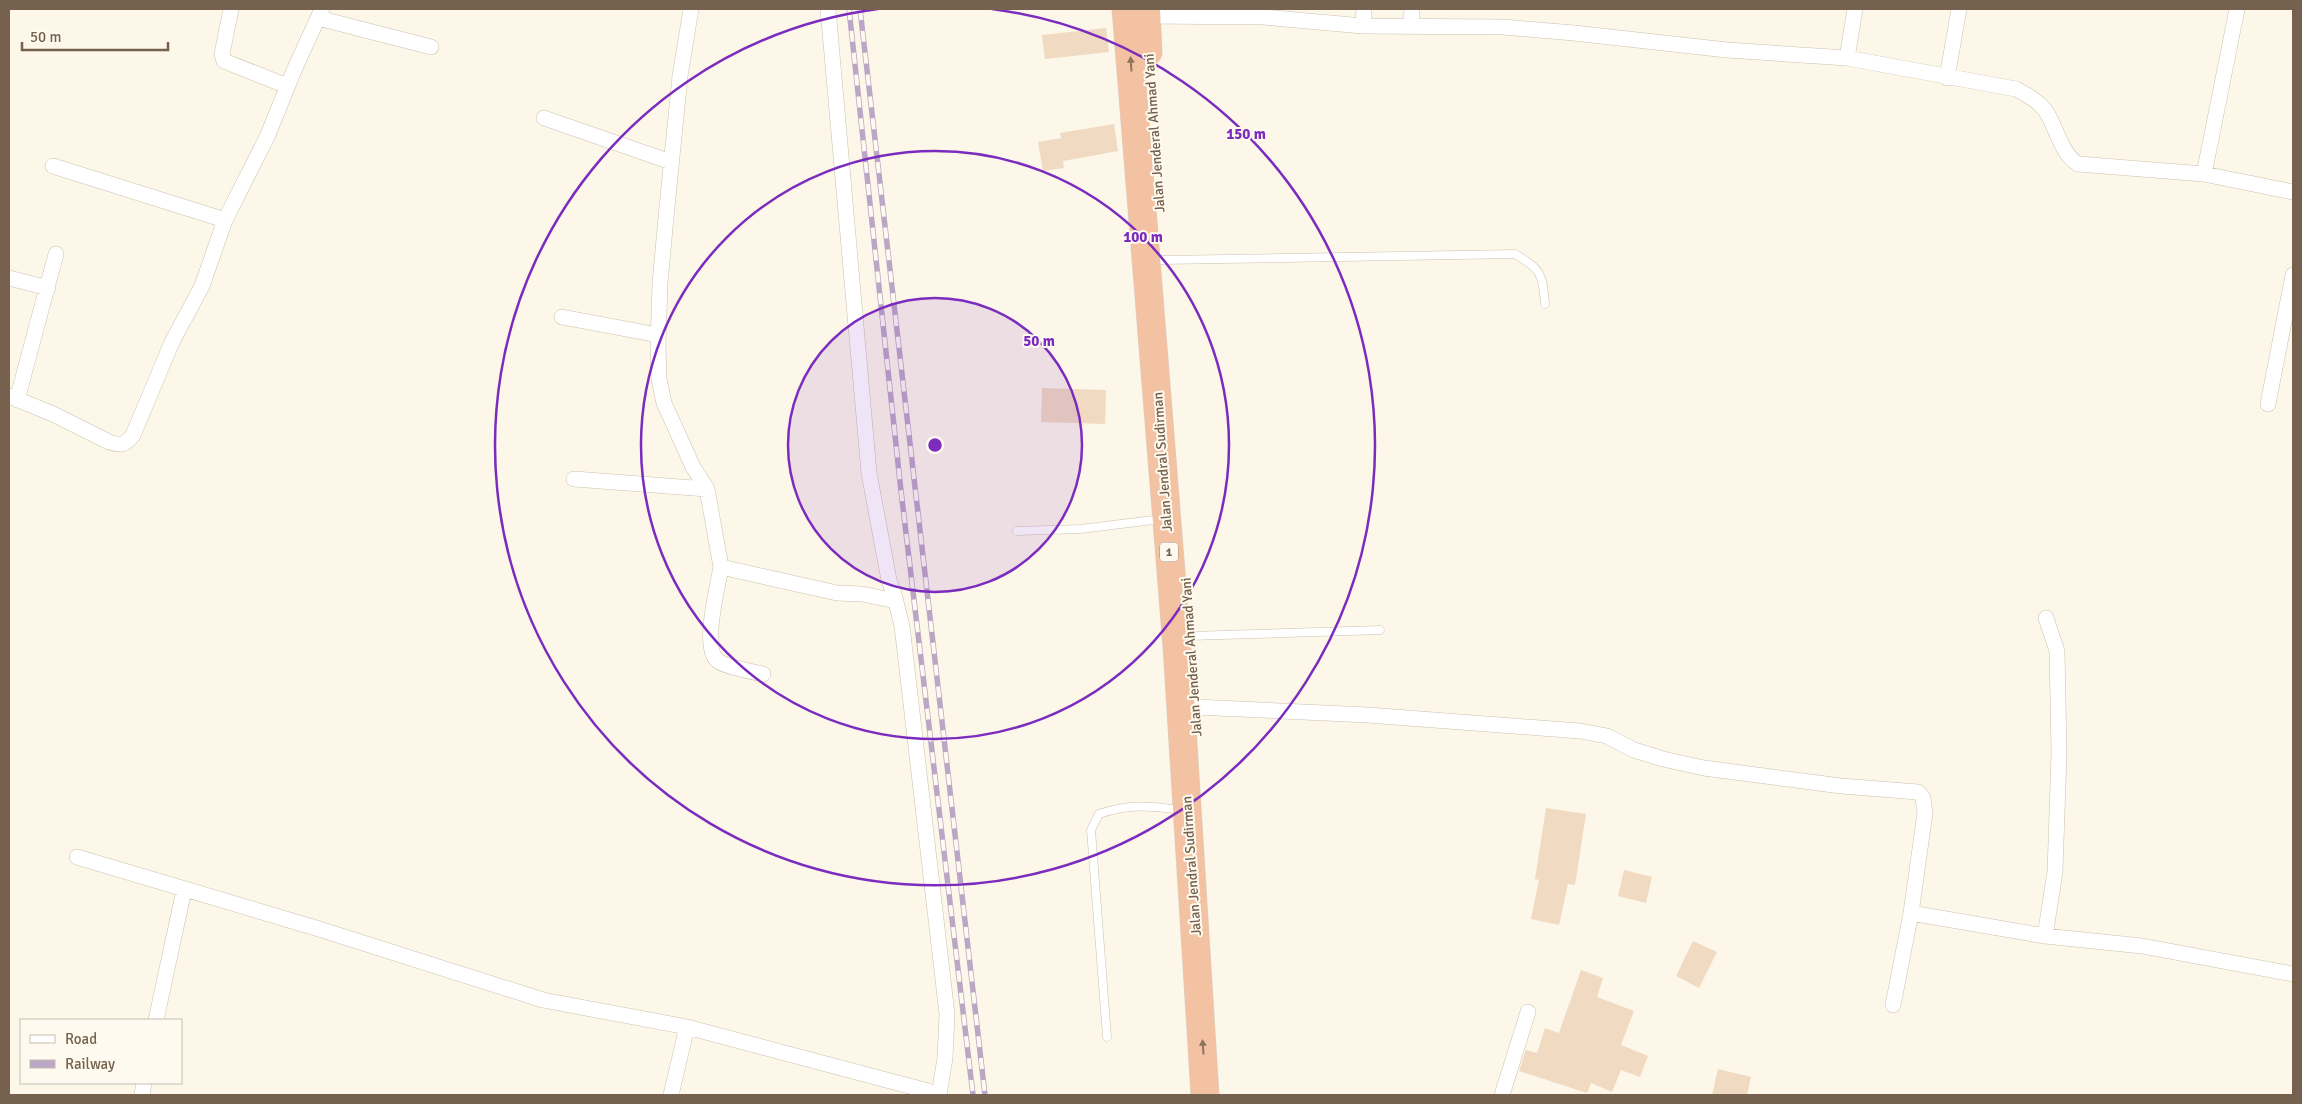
<svg xmlns="http://www.w3.org/2000/svg" width="2302" height="1104" font-family="Signika,sans-serif">
	<style>
		.building { fill: #f0dac1 }
		.lines { fill: none; stroke-linecap: round; stroke-linejoin: round }
		.lane-casing { stroke: #cdc0af; stroke-width: 9 }
		.street-casing { stroke: #cdc0af; stroke-width: 16 }
		.highway-casing { stroke: #dbd6d1; stroke-width: 29 }
		.lane { stroke: #fff; stroke-width: 8 }
		.street { stroke: #fff; stroke-width: 15 }
		.highway { stroke: #f2c2a2; stroke-width: 28 }
		.rail-casing { stroke: #bba6c5; stroke-width: 5.5 }
		.rail { stroke: #fefaef; stroke-width: 4; stroke-dasharray: 11; stroke-linecap: butt }
		.oneway { fill: #8e745e }
		.ring { fill: none; stroke: #7b2cbf; stroke-width: 2.5 }
		.labels { text-anchor: middle; stroke-width: 4; stroke-linejoin: round; paint-order: stroke }
		.shield { fill: #fefaef; stroke: #9e8f7e; stroke-width: 1 }
		.shield-label { font-size: 12px; font-weight: bold; fill: #75614d }
		.street-label { font-size: 14px; fill: #75614d; stroke: #fefaef }
		.centre { fill: #7b2cbf; stroke: #fefaef; stroke-width: 2.5 }
		.ring-label { font-size: 15px; text-anchor: middle; font-weight: bold; fill: #7b2cbf; stroke: #fefaef; stroke-width: 4; stroke-linejoin: round; paint-order: stroke }
	</style>
	<rect width="100%" height="100%" fill="#fcf7e8"/>
	<path class="building" d="M 1106,28 L 1109,52 L 1045,59 L 1042,35 Z
		M 1114,124 L 1118,151 L 1063,161 L 1064,168 L 1043,171 L 1038,142 L 1061,138 L 1060,133 Z
		M 1042,388 L 1106,390 L 1105,424 L 1041,422 Z
		M 1546,808 L 1586,814 L 1575,885 L 1568,884 L 1559,925 L 1531,919 L 1539,880 L 1535,879 Z
		M 1624,870 L 1652,877 L 1646,903 L 1618,896 Z
		M 1693,941 L 1717,952 L 1699,988 L 1676,976 Z
		M 1581,970 L 1603,978 L 1597,997 L 1634,1011 L 1621,1045 L 1648,1056 L 1640,1077 L 1621,1070 L 1612,1092 L 1591,1083 L 1587,1093 L 1519,1071 L 1526,1050 L 1537,1053 L 1545,1028 L 1559,1033 Z
		M 1718,1069 L 1751,1077 L 1747,1095 L 1712,1095 Z"/>
	<g class="lines">
		<defs>
			<path id="lane" d="M 1162,260 L 1515,254 C 1542,270 1542,273 1545,304
				M 1017,531 L 1080,529 L 1162,519
				M 1189,636 L 1380,630
				M 1107,1037 L 1091,830 L 1099,814 C 1130,803 1151,806 1183,810"/>
			<path id="street" d="M 231,9 L 222,54 L 224,61 L 287,86
				M 691,9 L 680,76 L 666,217 L 660,283 L 658,345 L 659,379 L 664,403 L 693,467 L 707,489 L 721,567 L 837,593 L 862,594 L 896,601
				M 828,9 L 869,473 L 889,580 L 894,594 L 902,626 L 947,1014 L 945,1058 L 939,1095
				M 1146,16 L 1263,17 L 1363,26 L 1503,27 L 1574,33 L 1727,50 L 1847,58 L 2016,89 C 2027,95 2037,100 2045,110 C 2057,127 2060,153 2078,164 L 2204,174 L 2293,192
				M 318,18 L 431,47
				M 1411,25 L 1412,9
				M 1363,26 L 1364,9
				M 1847,58 L 1855,9
				M 1947,78 L 1959,9
				M 544,118 L 671,162
				M 53,166 L 225,220
				M 2204,174 L 2237,9
				M 9,278 L 48,288
				M 562,317 L 658,335
				M 9,396 L 53,414 L 109,442 C 121,446 125,445 133,435 L 172,342 L 202,286 L 225,220 L 267,137 L 295,68 L 322,9
				M 17,400 L 56,254
				M 2268,404 L 2293,275
				M 574,479 L 707,489
				M 721,567 C 718,586 701,649 718,661 C 724,666 753,672 763,674
				M 1195,707 L 1368,715 L 1580,731 L 1607,736 L 1634,750 L 1663,759 L 1704,768 L 1841,786 L 1918,792 L 1923,798 L 1925,813 L 1911,913 L 1893,1005
				M 77,857 L 316,928 L 543,1000 L 687,1027 L 671,1095
				M 1911,913 L 2045,936 L 2142,946 L 2293,974
				M 2045,936 L 2055,872 L 2059,753 L 2057,651 L 2046,618
				M 156,1020 L 184,890
				M 687,1027 L 928,1091 L 933,1095
				M 142,1095 L 144,1083
				M 1502,1095 L 1528,1012"/>
			<path id="highway" d="M 1126,9 L 1177,647 L 1205,1095
				M 1146,9 L 1148,52"/>
		</defs>
		<use href="#lane" class="lane-casing"/>
		<use href="#street" class="street-casing"/>
		<use href="#highway" class="highway-casing"/>
		<use href="#lane" class="lane"/>
		<use href="#street" class="street"/>
		<use href="#highway" class="highway"/>
		<defs>
			<path id="rail" d="M 849,9 L 901,491 L 973,1095
				M 860,9 L 985,1095"/>
		</defs>
		<use href="#rail" class="rail-casing"/>
		<use href="#rail" class="rail"/>
	</g>
	<defs><path id="oneway-solid" d="M-6-.8H1V-3.2L6.5 0L1 3.2V.8H-6Z" transform="scale(1.25)"/></defs>
	<g class="oneway">
		<use href="#oneway-solid" transform="translate(1131 64) rotate(-94)"/>
		<use href="#oneway-solid" transform="translate(1203 1047) rotate(-94)"/>
	</g>
	<circle cx="935" cy="445" r="147" fill="#7b2cbf" fill-opacity=".12"/>
	<g class="ring">
		<circle cx="935" cy="445" r="147"/>
		<circle cx="935" cy="445" r="294"/>
		<path d="M992 9A440 440 0 1 1 878 9"/>
	</g>
	<g class="labels">
		<rect class="shield" x="1160" y="542.5" width="18" height="19" rx="4"/>
		<g class="shield-label">
			<text x="1169" y="556">1</text>
		</g>
		<g class="street-label">
			<text transform="translate(1154 133) rotate(-94)" y="5">Jalan Jenderal Ahmad Yani</text>
			<text transform="translate(1162 462) rotate(-94)" y="5">Jalan Jendral Sudirman</text>
			<text transform="translate(1191 657) rotate(-94)" y="5">Jalan Jenderal Ahmad Yani</text>
			<text transform="translate(1191 866) rotate(-94)" y="5">Jalan Jendral Sudirman</text>
		</g>
	</g>
	<circle cx="935" cy="445" r="8" class="centre"/>
	<g class="ring-label">
		<text x="1246" y="139">150 m</text>
		<text x="1143" y="242">100 m</text>
		<text x="1039" y="346">50 m</text>
	</g>
	<rect width="2302" height="1104" fill="none" stroke="#75614d" stroke-width="20"/>
	<rect x="20" y="1019" width="162" height="65" fill="#fefaef" stroke="#c7bdae"/>
	<rect x="30" y="1035" width="25" height="8" fill="#ffffff" stroke="#c7bdae"/>
	<text x="65" y="1044" font-size="15" fill="#75614d">Road</text>
	<rect x="30" y="1060" width="25" height="8" fill="#bba6c5" stroke="#c7bdae"/>
	<text x="65" y="1069" font-size="15" fill="#75614d">Railway</text>
	<path d="M22 42v8h146v-8" fill="none" stroke="#75614d" stroke-width="2.5"/>
	<text x="30" y="42" font-size="15" fill="#75614d" stroke="#fefaef" stroke-width="4" paint-order="stroke">50 m</text>
</svg>
